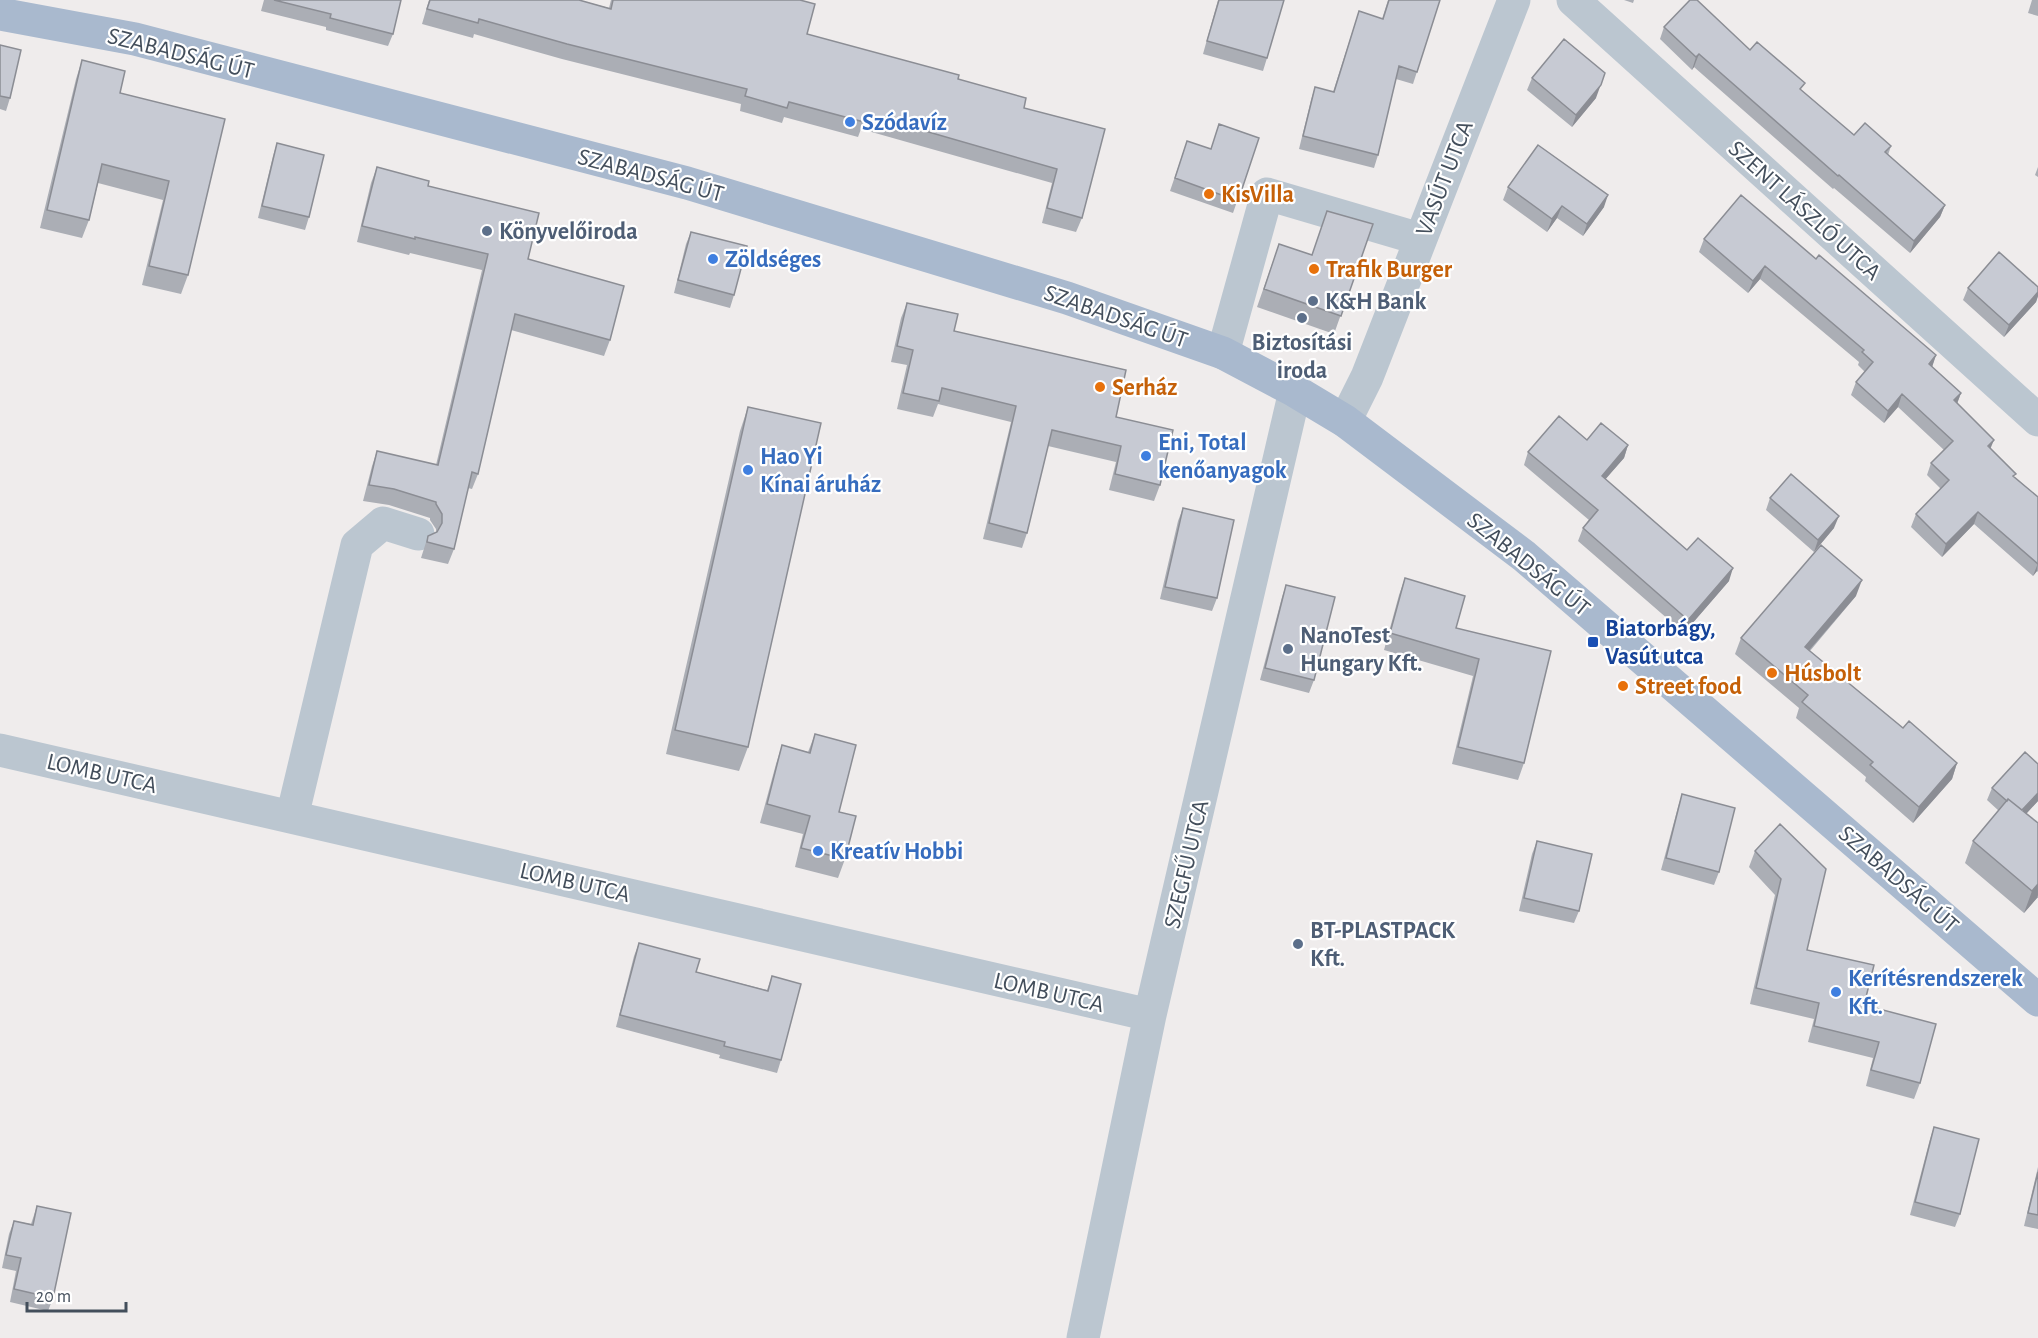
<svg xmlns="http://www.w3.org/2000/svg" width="2038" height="1338" font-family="'Alegreya Sans',sans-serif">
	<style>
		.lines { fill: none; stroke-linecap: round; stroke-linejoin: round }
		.minor { stroke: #bbc6d0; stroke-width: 33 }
		.major { stroke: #a9b9ce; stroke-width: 33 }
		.wall { fill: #abaeb5 }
		.shaded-wall { fill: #8b8d94 }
		.building { fill: #c7cad3; stroke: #8b8d94; stroke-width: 1.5 }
		.shop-dot { fill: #3f7fe0; stroke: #fff; stroke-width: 2 }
		.food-dot { fill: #e8710a; stroke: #fff; stroke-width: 2 }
		.service-dot { fill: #5c6f8a; stroke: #fff; stroke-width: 2 }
		.transit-dot { fill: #1a4fb4; stroke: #fff; stroke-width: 2 }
		.labels { text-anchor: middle; stroke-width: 4.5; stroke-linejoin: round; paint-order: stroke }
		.street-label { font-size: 24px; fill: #434e5b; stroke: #fff }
		.shop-label { font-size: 24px; font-weight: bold; fill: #366cbe; stroke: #fff; text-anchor: start }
		.food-label { font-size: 24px; font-weight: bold; fill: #c56008; stroke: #fff; text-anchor: start }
		.service-label { font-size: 24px; font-weight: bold; fill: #4e5e75; stroke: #fff; text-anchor: start }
		.transit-label { font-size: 24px; font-weight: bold; fill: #164399; stroke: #fff; text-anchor: start }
	</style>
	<rect width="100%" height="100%" fill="#efecec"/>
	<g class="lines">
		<path class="minor" d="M 1573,0 L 2038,420
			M 1223,353 L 1267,194 L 1420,239
			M 1345,421 L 1367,377 L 1514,0
			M 0,750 L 1150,1015
			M 292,817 L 357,545 L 383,523 L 418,534
			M 1083,1338 L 1150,1015 L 1295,391"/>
		<path class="major" d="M 0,14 L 135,39 L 687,183 L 1067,298 L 1223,353 L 1295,391 L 1345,421 L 1524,556 L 2038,1000"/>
	</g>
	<path class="wall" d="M 264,0 L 401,0 L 393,34 L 388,46 L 326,30 L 326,27 L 261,11 Z
		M 429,0 L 579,0 L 609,8 L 611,0 L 800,0 L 807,34 L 958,79 L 1024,108 L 1105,129 L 1082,218 L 1076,232 L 1042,223 L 1052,183 L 861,129 L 858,137 L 784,117 L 782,123 L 740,111 L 741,104 L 562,59 L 474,34 L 473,38 L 422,24 Z
		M 1218,0 L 1284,0 L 1267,58 L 1263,71 L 1203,54 Z
		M 1388,0 L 1440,0 L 1413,84 L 1396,79 L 1378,155 L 1374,168 L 1299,149 L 1311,100 L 1315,87 L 1333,92 L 1359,11 L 1382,19 Z
		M 1624,0 L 1634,0 L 1633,3 Z
		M 2032,0 L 2038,0 L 2038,16 L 2028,13 Z
		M 1664,27 L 1750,50 L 1802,91 L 1854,135 L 1891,146 L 1888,155 L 1945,205 L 1940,217 L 1910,253 L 1834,188 L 1833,189 L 1694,67 L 1692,70 L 1660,39 Z
		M 0,45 L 10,98 L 6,111 L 0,109 Z
		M 82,60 L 120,93 L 225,119 L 188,275 L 181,294 L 142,285 L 163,200 L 98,183 L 89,220 L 82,238 L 40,228 L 76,79 Z
		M 1532,78 L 1596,98 L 1572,127 L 1527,90 Z
		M 1259,138 L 1233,213 L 1170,191 L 1187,141 L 1210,149 Z
		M 277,143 L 309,217 L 305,230 L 258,218 L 273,156 Z
		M 377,167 L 428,186 L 528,259 L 610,340 L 604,356 L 511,330 L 478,474 L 472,489 L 468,488 L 454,549 L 448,564 L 421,558 L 428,536 L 436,532 L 436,529 L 430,520 L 430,518 L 389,505 L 363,501 L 372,466 L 377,451 L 436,465 L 482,270 L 410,253 L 409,255 L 357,242 L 371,183 Z
		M 2038,167 L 2038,177 L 2035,175 Z
		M 1508,187 L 1604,207 L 1583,236 L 1557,218 L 1547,232 L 1503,200 Z
		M 1373,224 L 1334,334 L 1257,307 L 1279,244 L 1312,255 Z
		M 691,232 L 734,295 L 730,308 L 674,293 L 686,244 Z
		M 1704,239 L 1816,259 L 1936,355 L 1932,367 L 1961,393 L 1957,404 L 1990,449 L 2014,477 L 2038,497 L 2038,572 L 2037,571 L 2033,576 L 1974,524 L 1942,557 L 1911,527 L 1916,514 L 1941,489 L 1927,475 L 1931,463 L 1944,450 L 1898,407 L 1884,423 L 1851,395 L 1856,382 L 1865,372 L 1858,365 L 1859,362 L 1760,279 L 1748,293 L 1699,252 Z
		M 2038,287 L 2038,296 L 2036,302 L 2004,337 L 1963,300 L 1968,288 Z
		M 907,303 L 954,331 L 1116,417 L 1160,485 L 1154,501 L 1109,490 L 1116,462 L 1048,446 L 1027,533 L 1022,548 L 983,539 L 1011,422 L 938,404 L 933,417 L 897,409 L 907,365 L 891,362 L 901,318 Z
		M 748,407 L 748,747 L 739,771 L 666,754 L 740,431 Z
		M 1587,440 L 1628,445 L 1624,458 L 1605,479 L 1687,550 L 1729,581 L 1684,633 L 1578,541 L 1583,528 L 1589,520 L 1524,465 L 1528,452 Z
		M 1770,498 L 1834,528 L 1814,552 L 1766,510 Z
		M 1183,508 L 1217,598 L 1212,611 L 1160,599 L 1178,521 Z
		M 1405,578 L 1456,628 L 1551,651 L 1524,763 L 1518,780 L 1452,764 L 1473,676 L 1384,650 L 1399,595 Z
		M 1286,585 L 1314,680 L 1309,693 L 1260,680 L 1282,597 Z
		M 1856,596 L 1810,651 L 1903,728 L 1957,763 L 1952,779 L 1913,823 L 1865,781 L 1866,777 L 1796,718 L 1799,708 L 1735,654 L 1741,638 Z
		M 815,734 L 839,812 L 845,859 L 838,878 L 795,867 L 803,834 L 760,823 L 776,764 L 782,745 L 808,752 Z
		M 2038,764 L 2038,801 L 2026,814 L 2038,823 L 2038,898 L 2037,898 L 2024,913 L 1965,863 L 1973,841 L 1999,811 L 1987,800 L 1992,788 Z
		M 1682,794 L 1719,872 L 1714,885 L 1661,870 L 1678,807 Z
		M 1780,824 L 1807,950 L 1864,1005 L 1920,1083 L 1914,1099 L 1866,1086 L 1873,1058 L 1808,1042 L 1814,1019 L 1750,1004 L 1775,895 L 1749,867 L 1755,851 Z
		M 1537,841 L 1579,911 L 1574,923 L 1519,911 L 1532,854 Z
		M 639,943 L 696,972 L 767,990 L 772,976 L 781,1060 L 777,1073 L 719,1058 L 720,1055 L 616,1027 L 634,956 Z
		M 1934,1127 L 1960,1214 L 1955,1227 L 1910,1215 L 1930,1139 Z
		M 2038,1167 L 2038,1229 L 2024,1226 Z
		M 37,1206 L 53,1298 L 48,1311 L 10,1302 L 16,1271 L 2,1268 L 9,1234 L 14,1221 L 31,1224 Z"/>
	<path class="shaded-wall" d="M 1699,54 L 1694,67 L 1692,70 L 1696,57 Z
		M 1605,73 L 1596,98 L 1572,127 L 1576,115 Z
		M 1608,195 L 1604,207 L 1583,236 L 1587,224 Z
		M 1945,205 L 1940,217 L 1910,253 L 1914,241 Z
		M 1562,206 L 1557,218 L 1547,232 L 1552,219 Z
		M 1765,266 L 1760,279 L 1748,293 L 1753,281 Z
		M 2038,292 L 2038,296 L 2036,302 L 2004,337 L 2009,325 Z
		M 1936,355 L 1932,367 L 1929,364 Z
		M 1961,393 L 1956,406 L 1954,400 Z
		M 1902,394 L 1898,407 L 1884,423 L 1888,411 Z
		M 1994,440 L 1989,452 L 1988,446 Z
		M 1628,445 L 1624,458 L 1597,489 L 1602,476 Z
		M 1978,512 L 1974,524 L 1942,557 L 1946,544 Z
		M 1839,516 L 1834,528 L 1814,552 L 1818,540 Z
		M 2038,563 L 2037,571 L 2033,576 Z
		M 1733,568 L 1729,581 L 1684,633 L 1688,620 Z
		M 1862,580 L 1856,596 L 1799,662 L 1805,647 Z
		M 1957,763 L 1952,779 L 1913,823 L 1919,807 Z
		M 2038,793 L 2038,801 L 2015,826 L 2020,813 Z
		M 2038,884 L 2038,895 L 2037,898 L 2024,913 L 2032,891 Z"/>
	<path class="building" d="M 274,0 L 401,0 L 393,34 L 330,18 L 331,14 Z
		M 430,0 L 579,0 L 611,9 L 613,0 L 800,0 L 815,4 L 807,34 L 959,75 L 958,79 L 1026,98 L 1024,108 L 1105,129 L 1082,218 L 1047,208 L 1057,169 L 866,114 L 864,122 L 789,102 L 787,108 L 745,96 L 747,89 L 567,44 L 479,19 L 478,23 L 427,9 Z
		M 1219,0 L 1284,0 L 1267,58 L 1207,41 Z
		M 1389,0 L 1440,0 L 1417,72 L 1399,66 L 1378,155 L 1303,136 L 1315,87 L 1334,92 L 1359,11 L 1383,19 Z
		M 1690,0 L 1697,0 L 1750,50 L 1757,42 L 1805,83 L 1800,89 L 1854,135 L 1865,123 L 1891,146 L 1885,152 L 1945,205 L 1914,241 L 1839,175 L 1838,176 L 1699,54 L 1696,57 L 1664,27 Z
		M 1564,39 L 1605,73 L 1601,85 L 1576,115 L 1532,78 Z
		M 0,45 L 21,50 L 10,98 L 0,96 Z
		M 82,60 L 125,71 L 120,93 L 225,119 L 188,275 L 149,266 L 169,181 L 102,164 L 89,220 L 47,210 Z
		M 1219,124 L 1259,138 L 1238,201 L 1175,178 L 1187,141 L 1211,149 Z
		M 277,143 L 324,155 L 309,217 L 262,206 Z
		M 1538,145 L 1608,195 L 1587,224 L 1562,206 L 1552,219 L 1508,187 Z
		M 377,167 L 429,181 L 428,186 L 539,213 L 528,259 L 624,286 L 610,340 L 515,314 L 478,474 L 472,472 L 454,549 L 427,542 L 428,536 L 437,532 L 442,523 L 442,514 L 436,504 L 436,502 L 394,489 L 369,485 L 377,451 L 438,465 L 488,254 L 415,237 L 415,239 L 362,226 Z
		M 1741,195 L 1816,259 L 1819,255 L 1936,355 L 1929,364 L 1961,393 L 1954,400 L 1994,440 L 1988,446 L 2016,474 L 2013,476 L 2038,497 L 2038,564 L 1978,512 L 1946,544 L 1916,514 L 1949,480 L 1931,463 L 1953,441 L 1902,394 L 1888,411 L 1856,382 L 1873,362 L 1862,352 L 1864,350 L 1765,266 L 1753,281 L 1704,239 Z
		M 1327,211 L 1373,224 L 1341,316 L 1264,289 L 1279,244 L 1312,255 Z
		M 691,232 L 747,246 L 734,295 L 678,280 Z
		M 1999,252 L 2038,287 L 2038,292 L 2009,325 L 1968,288 Z
		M 907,303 L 958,314 L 954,331 L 1126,370 L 1116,417 L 1173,430 L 1160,485 L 1115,474 L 1121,446 L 1052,430 L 1027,533 L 989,523 L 1016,406 L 942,388 L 939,401 L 903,393 L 913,350 L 897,346 Z
		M 748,407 L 821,423 L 748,747 L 675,730 Z
		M 1559,416 L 1587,440 L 1601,423 L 1628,445 L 1602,476 L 1687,550 L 1698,538 L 1733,568 L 1688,620 L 1583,528 L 1598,510 L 1528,452 Z
		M 1791,474 L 1839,516 L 1818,540 L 1770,498 Z
		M 1183,508 L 1234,520 L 1217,598 L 1165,587 Z
		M 1821,545 L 1862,580 L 1805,647 L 1903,728 L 1909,721 L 1957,763 L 1919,807 L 1870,765 L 1873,762 L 1802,702 L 1808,695 L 1741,638 Z
		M 1405,578 L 1465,596 L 1456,628 L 1551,651 L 1524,763 L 1458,747 L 1479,659 L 1390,633 Z
		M 1286,585 L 1335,597 L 1314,680 L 1265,668 Z
		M 815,734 L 856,745 L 839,812 L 856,816 L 845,859 L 801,848 L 810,816 L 767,804 L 782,745 L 810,753 Z
		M 2025,752 L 2038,764 L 2038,793 L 2022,810 L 2008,799 L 2007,801 L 1992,788 Z
		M 1682,794 L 1735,808 L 1719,872 L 1666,858 Z
		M 2008,799 L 2038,823 L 2038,884 L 2032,891 L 1973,841 Z
		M 1780,824 L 1826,869 L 1807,950 L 1874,965 L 1864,1005 L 1936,1024 L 1920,1083 L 1871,1070 L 1879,1042 L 1814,1026 L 1819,1003 L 1756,988 L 1781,879 L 1755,851 Z
		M 1537,841 L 1592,854 L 1579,911 L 1524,898 Z
		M 639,943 L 700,959 L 696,972 L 768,991 L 772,976 L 801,984 L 781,1060 L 724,1046 L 725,1042 L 620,1015 Z
		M 1934,1127 L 1979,1139 L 1960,1214 L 1915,1202 Z
		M 2038,1172 L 2038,1215 L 2028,1213 Z
		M 37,1206 L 71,1213 L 53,1298 L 14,1289 L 21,1258 L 6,1255 L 14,1221 L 33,1225 Z"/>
	<g class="shop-dot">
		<circle cx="850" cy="122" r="6"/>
		<circle cx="713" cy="259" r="6"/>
		<circle cx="1146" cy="456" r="6"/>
		<circle cx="748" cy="470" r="6"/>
		<circle cx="818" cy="851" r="6"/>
		<circle cx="1836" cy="992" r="6"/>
	</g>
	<g class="food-dot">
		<circle cx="1209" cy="194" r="6"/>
		<circle cx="1314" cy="269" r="6"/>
		<circle cx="1100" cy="387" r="6"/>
		<circle cx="1772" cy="673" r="6"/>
		<circle cx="1623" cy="686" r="6"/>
	</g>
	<g class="service-dot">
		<circle cx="487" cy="231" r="6"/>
		<circle cx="1313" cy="301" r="6"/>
		<circle cx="1302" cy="318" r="6"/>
		<circle cx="1288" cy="649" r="6"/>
		<circle cx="1298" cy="944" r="6"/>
	</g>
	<rect class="transit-dot" x="1587" y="636" width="12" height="12" rx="3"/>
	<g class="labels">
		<g class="street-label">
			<text transform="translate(181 53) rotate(14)" y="8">SZABADSÁG ÚT</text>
			<text transform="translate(651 175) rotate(15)" y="8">SZABADSÁG ÚT</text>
			<text transform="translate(1444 178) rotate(-69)" y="8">VASÚT UTCA</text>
			<text transform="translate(1805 210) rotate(42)" y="8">SZENT LÁSZLÓ UTCA</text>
			<text transform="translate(1116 316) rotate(19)" y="8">SZABADSÁG ÚT</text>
			<text transform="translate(1529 564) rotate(39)" y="8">SZABADSÁG ÚT</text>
			<text transform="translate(102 773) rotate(13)" y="8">LOMB UTCA</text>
			<text transform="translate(1186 864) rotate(-77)" y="8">SZEGFŰ UTCA</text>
			<text transform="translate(1899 879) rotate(41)" y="8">SZABADSÁG ÚT</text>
			<text transform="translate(575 882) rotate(13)" y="8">LOMB UTCA</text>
			<text transform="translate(1049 992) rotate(13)" y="8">LOMB UTCA</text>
		</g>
		<g class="shop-label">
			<text x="862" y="130">Szódavíz</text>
			<text x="725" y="267">Zöldséges</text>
			<text x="1158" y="450">Eni, Total<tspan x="1158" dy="28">kenőanyagok</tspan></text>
			<text x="760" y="464">Hao Yi<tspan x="760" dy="28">Kínai áruház</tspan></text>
			<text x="830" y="859">Kreatív Hobbi</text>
			<text x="1848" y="986">Kerítésrendszerek<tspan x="1848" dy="28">Kft.</tspan></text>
		</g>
		<g class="food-label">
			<text x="1221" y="202">KisVilla</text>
			<text x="1326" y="277">Trafik Burger</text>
			<text x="1112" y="395">Serház</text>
			<text x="1784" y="681">Húsbolt</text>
			<text x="1635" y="694">Street food</text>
		</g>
		<g class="service-label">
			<text x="499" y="239">Könyvelőiroda</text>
			<text x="1325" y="309">K&amp;H Bank</text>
			<text x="1302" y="350" text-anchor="middle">Biztosítási<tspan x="1302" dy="28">iroda</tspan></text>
			<text x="1300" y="643">NanoTest<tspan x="1300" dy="28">Hungary Kft.</tspan></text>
			<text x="1310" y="938">BT-PLASTPACK<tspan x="1310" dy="28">Kft.</tspan></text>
		</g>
		<g class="transit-label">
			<text x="1605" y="636">Biatorbágy,<tspan x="1605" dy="28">Vasút utca</tspan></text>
		</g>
	</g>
	<path d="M27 1302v9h99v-9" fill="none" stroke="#434e5b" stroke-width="3"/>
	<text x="36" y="1302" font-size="18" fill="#434e5b" stroke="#ffffff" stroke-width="4.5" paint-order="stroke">20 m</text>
</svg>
